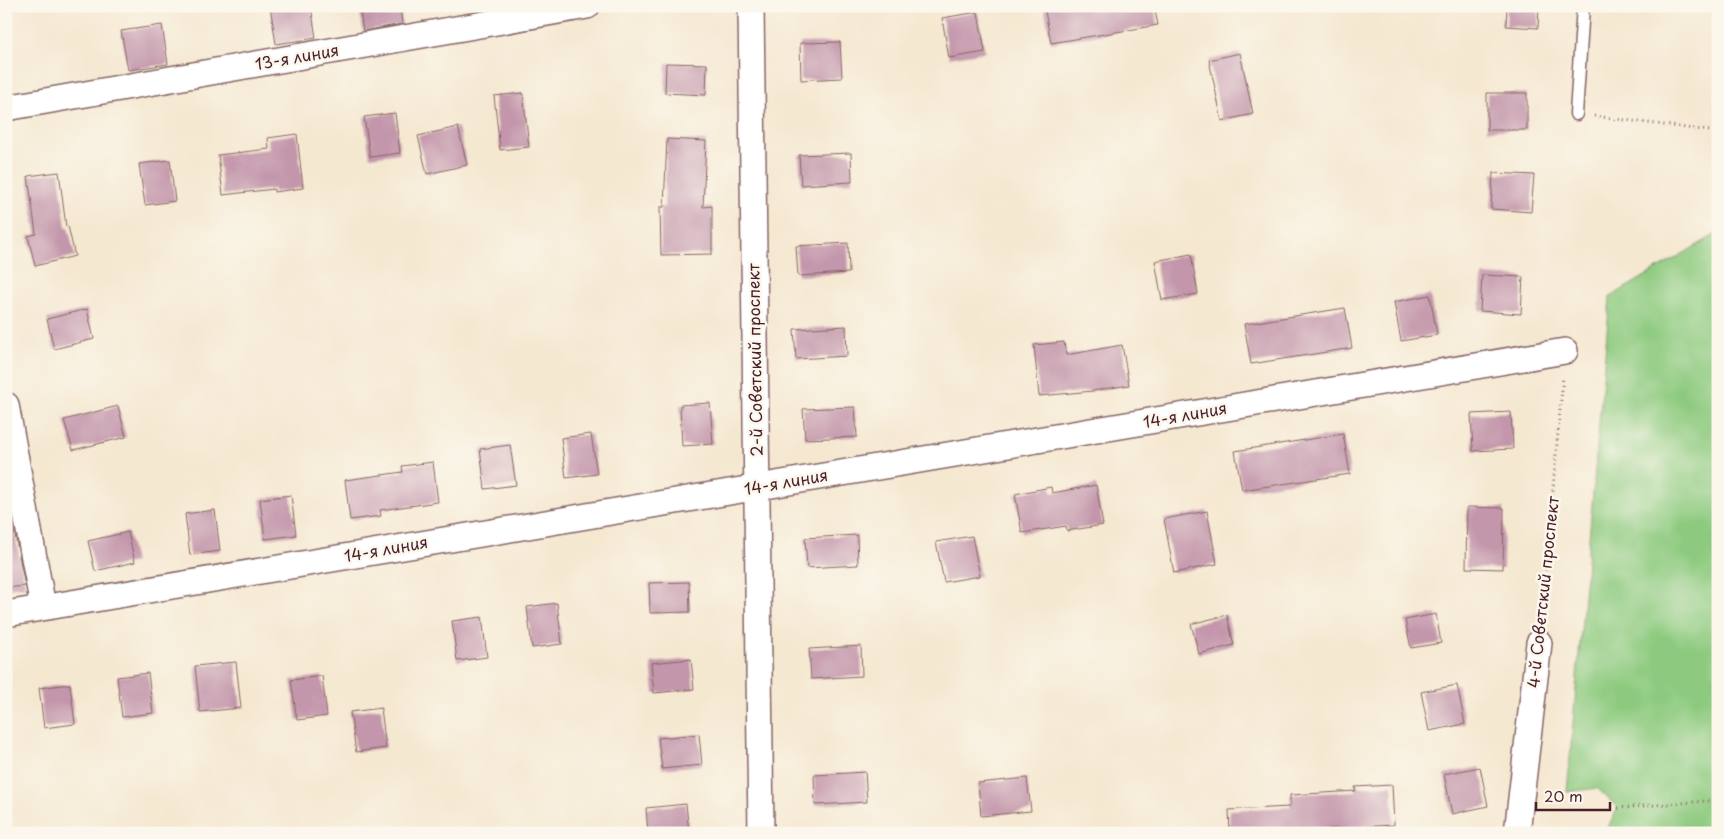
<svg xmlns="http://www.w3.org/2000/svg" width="1724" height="839" font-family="'Playpen Sans',sans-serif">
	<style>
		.green { fill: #8dca7f; stroke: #6c7455 }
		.building { fill: #c396ab }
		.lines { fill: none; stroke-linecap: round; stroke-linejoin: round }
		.lane-casing { stroke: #866565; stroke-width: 15 }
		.street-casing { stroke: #866565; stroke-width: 28 }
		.path { stroke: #866565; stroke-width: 3; stroke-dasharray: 1 4; stroke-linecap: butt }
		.lane { stroke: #fff; stroke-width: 12 }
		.street { stroke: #fff; stroke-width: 25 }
		.labels { text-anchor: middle; stroke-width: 5; stroke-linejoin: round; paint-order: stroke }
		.street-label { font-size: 16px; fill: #4a1f2b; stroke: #fbf7ec }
	</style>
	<rect width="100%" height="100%" fill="#fbf7ec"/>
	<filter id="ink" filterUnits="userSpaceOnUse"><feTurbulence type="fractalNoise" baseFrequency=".02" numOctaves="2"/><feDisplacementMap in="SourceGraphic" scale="10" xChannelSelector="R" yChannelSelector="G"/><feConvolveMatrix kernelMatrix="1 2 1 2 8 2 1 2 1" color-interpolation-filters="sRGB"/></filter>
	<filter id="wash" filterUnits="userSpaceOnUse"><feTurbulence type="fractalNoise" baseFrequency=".0096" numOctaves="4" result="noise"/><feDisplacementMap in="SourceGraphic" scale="20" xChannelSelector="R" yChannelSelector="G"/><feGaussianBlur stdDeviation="1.12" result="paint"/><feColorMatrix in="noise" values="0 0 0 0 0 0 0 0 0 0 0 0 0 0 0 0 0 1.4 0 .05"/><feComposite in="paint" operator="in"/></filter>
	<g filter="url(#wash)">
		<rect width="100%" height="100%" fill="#f5e8d1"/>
		<path class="green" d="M 1718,233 L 1718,833 L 1605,833 L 1618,808 L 1597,788 L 1567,792 L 1610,297 Z"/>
		<g id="blocks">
			<path class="building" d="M 270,6 L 311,6 L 316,38 L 276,44 Z
				M 359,6 L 400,6 L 402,24 L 363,31 Z
				M 1044,6 L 1154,6 L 1158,25 L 1051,43 Z
				M 1507,6 L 1539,6 L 1538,28 L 1506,26 Z
				M 978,12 L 985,52 L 949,58 L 942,18 Z
				M 162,25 L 168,64 L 128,70 L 121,31 Z
				M 840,42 L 842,78 L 801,80 L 800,43 Z
				M 1240,53 L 1253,114 L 1222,121 L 1209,60 Z
				M 666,63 L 707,64 L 706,95 L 665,93 Z
				M 523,93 L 529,147 L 500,150 L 494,96 Z
				M 1487,93 L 1527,93 L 1527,130 L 1487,130 Z
				M 395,113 L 400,153 L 370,157 L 364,117 Z
				M 458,127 L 467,165 L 427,174 L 418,136 Z
				M 297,134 L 303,188 L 274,192 L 274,189 L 223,195 L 218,155 L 269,149 L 268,138 Z
				M 667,139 L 706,141 L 703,207 L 712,206 L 712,254 L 661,255 L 660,207 L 664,207 Z
				M 851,153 L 852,182 L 801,185 L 799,155 Z
				M 170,160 L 175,201 L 145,205 L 139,164 Z
				M 59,172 L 66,227 L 68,226 L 75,256 L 35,266 L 28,236 L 36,234 L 28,176 Z
				M 1493,173 L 1534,175 L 1531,212 L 1491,209 Z
				M 848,243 L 849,273 L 798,276 L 796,246 Z
				M 1191,254 L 1198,294 L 1162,300 L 1155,261 Z
				M 1482,275 L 1523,277 L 1521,314 L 1480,311 Z
				M 1430,295 L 1437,335 L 1401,341 L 1394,302 Z
				M 1345,308 L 1352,348 L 1251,364 L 1244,324 Z
				M 87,309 L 94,339 L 54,349 L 47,319 Z
				M 846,326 L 847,356 L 796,359 L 794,329 Z
				M 1064,342 L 1066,355 L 1122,345 L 1129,385 L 1093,391 L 1039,396 L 1034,345 Z
				M 710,403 L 713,444 L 682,446 L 680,405 Z
				M 118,406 L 126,437 L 73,450 L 64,420 Z
				M 855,407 L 857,437 L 805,439 L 803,409 Z
				M 1511,412 L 1513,449 L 1473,451 L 1471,414 Z
				M 591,434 L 597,474 L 566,478 L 561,438 Z
				M 1343,434 L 1350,474 L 1242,490 L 1235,451 Z
				M 510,445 L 516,485 L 485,489 L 480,449 Z
				M 433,462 L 438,502 L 380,510 L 381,516 L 350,520 L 345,480 L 403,472 L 402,466 Z
				M 1096,485 L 1103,525 L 1067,531 L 1066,526 L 1022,533 L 1015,494 L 1051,487 L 1052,493 Z
				M 291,495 L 296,535 L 265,539 L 260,499 Z
				M 1467,507 L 1504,508 L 1503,569 L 1466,568 Z
				M 215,510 L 220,551 L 190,555 L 185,514 Z
				M 1207,511 L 1217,564 L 1174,573 L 1164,519 Z
				M 13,525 L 25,586 L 6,588 L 6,526 Z
				M 128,532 L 135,562 L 95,571 L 88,541 Z
				M 857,535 L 858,565 L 807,568 L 805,538 Z
				M 972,536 L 980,576 L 944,582 L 936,542 Z
				M 689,582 L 690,612 L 650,613 L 649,583 Z
				M 557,603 L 562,644 L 532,648 L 527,607 Z
				M 1436,614 L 1441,643 L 1411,648 L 1405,620 Z
				M 1227,615 L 1234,645 L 1199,654 L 1191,624 Z
				M 482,617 L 487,657 L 457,661 L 452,621 Z
				M 861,646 L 862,676 L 811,679 L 809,649 Z
				M 691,659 L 694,689 L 654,693 L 651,663 Z
				M 236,662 L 241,708 L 200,712 L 195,666 Z
				M 148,673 L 153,713 L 122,717 L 117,677 Z
				M 322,676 L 327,716 L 297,720 L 291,680 Z
				M 70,684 L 75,724 L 44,728 L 39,688 Z
				M 1457,685 L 1465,724 L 1429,731 L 1421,692 Z
				M 381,708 L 386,748 L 356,752 L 350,712 Z
				M 699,734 L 702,765 L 662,769 L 658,738 Z
				M 1480,767 L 1488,806 L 1452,814 L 1444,774 Z
				M 865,772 L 867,802 L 815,805 L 814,775 Z
				M 1027,778 L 1031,811 L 981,816 L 978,783 Z
				M 1392,785 L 1394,825 L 1328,829 L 1328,833 L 1230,833 L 1229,810 L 1290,807 L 1290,795 L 1356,791 L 1355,787 Z
				M 686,804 L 689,833 L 648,833 L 646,808 Z"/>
		</g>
	</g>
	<g filter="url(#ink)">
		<use href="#blocks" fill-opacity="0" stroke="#866565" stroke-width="1"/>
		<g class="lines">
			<defs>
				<path id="lane" d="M 1576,114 L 1583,6"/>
				<path id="street" d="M 751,6 L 761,833
					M 6,108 L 587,6
					M 6,405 L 43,607
					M 6,614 L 1565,351
					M 1517,833 L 1539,643"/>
			</defs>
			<use href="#lane" class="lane-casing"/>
			<use href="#street" class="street-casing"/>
			<path class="path" d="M 1594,116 L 1718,132
				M 1541,620 L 1563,377
				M 1618,808 L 1718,800"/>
			<use href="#lane" class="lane"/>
			<use href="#street" class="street"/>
		</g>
	</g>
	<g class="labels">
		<g class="street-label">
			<text transform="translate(297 57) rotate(-10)" y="6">13-я линия</text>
			<text transform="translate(755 360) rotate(-91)" y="6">2-й Советский проспект</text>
			<text transform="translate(1185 415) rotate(-10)" y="6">14-я линия</text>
			<text transform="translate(786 482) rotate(-10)" y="6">14-я линия</text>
			<text transform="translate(386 549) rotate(-10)" y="6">14-я линия</text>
			<text transform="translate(1543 592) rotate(-84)" y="6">4-й Советский проспект</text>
		</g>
	</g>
	<rect width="1724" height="839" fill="none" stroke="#fbf7ec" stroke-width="25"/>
	<path d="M1536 802v8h74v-8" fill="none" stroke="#4a1f2b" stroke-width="2.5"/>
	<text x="1544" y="802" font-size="15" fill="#4a1f2b" stroke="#fbf7ec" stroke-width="4" paint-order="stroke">20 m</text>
</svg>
